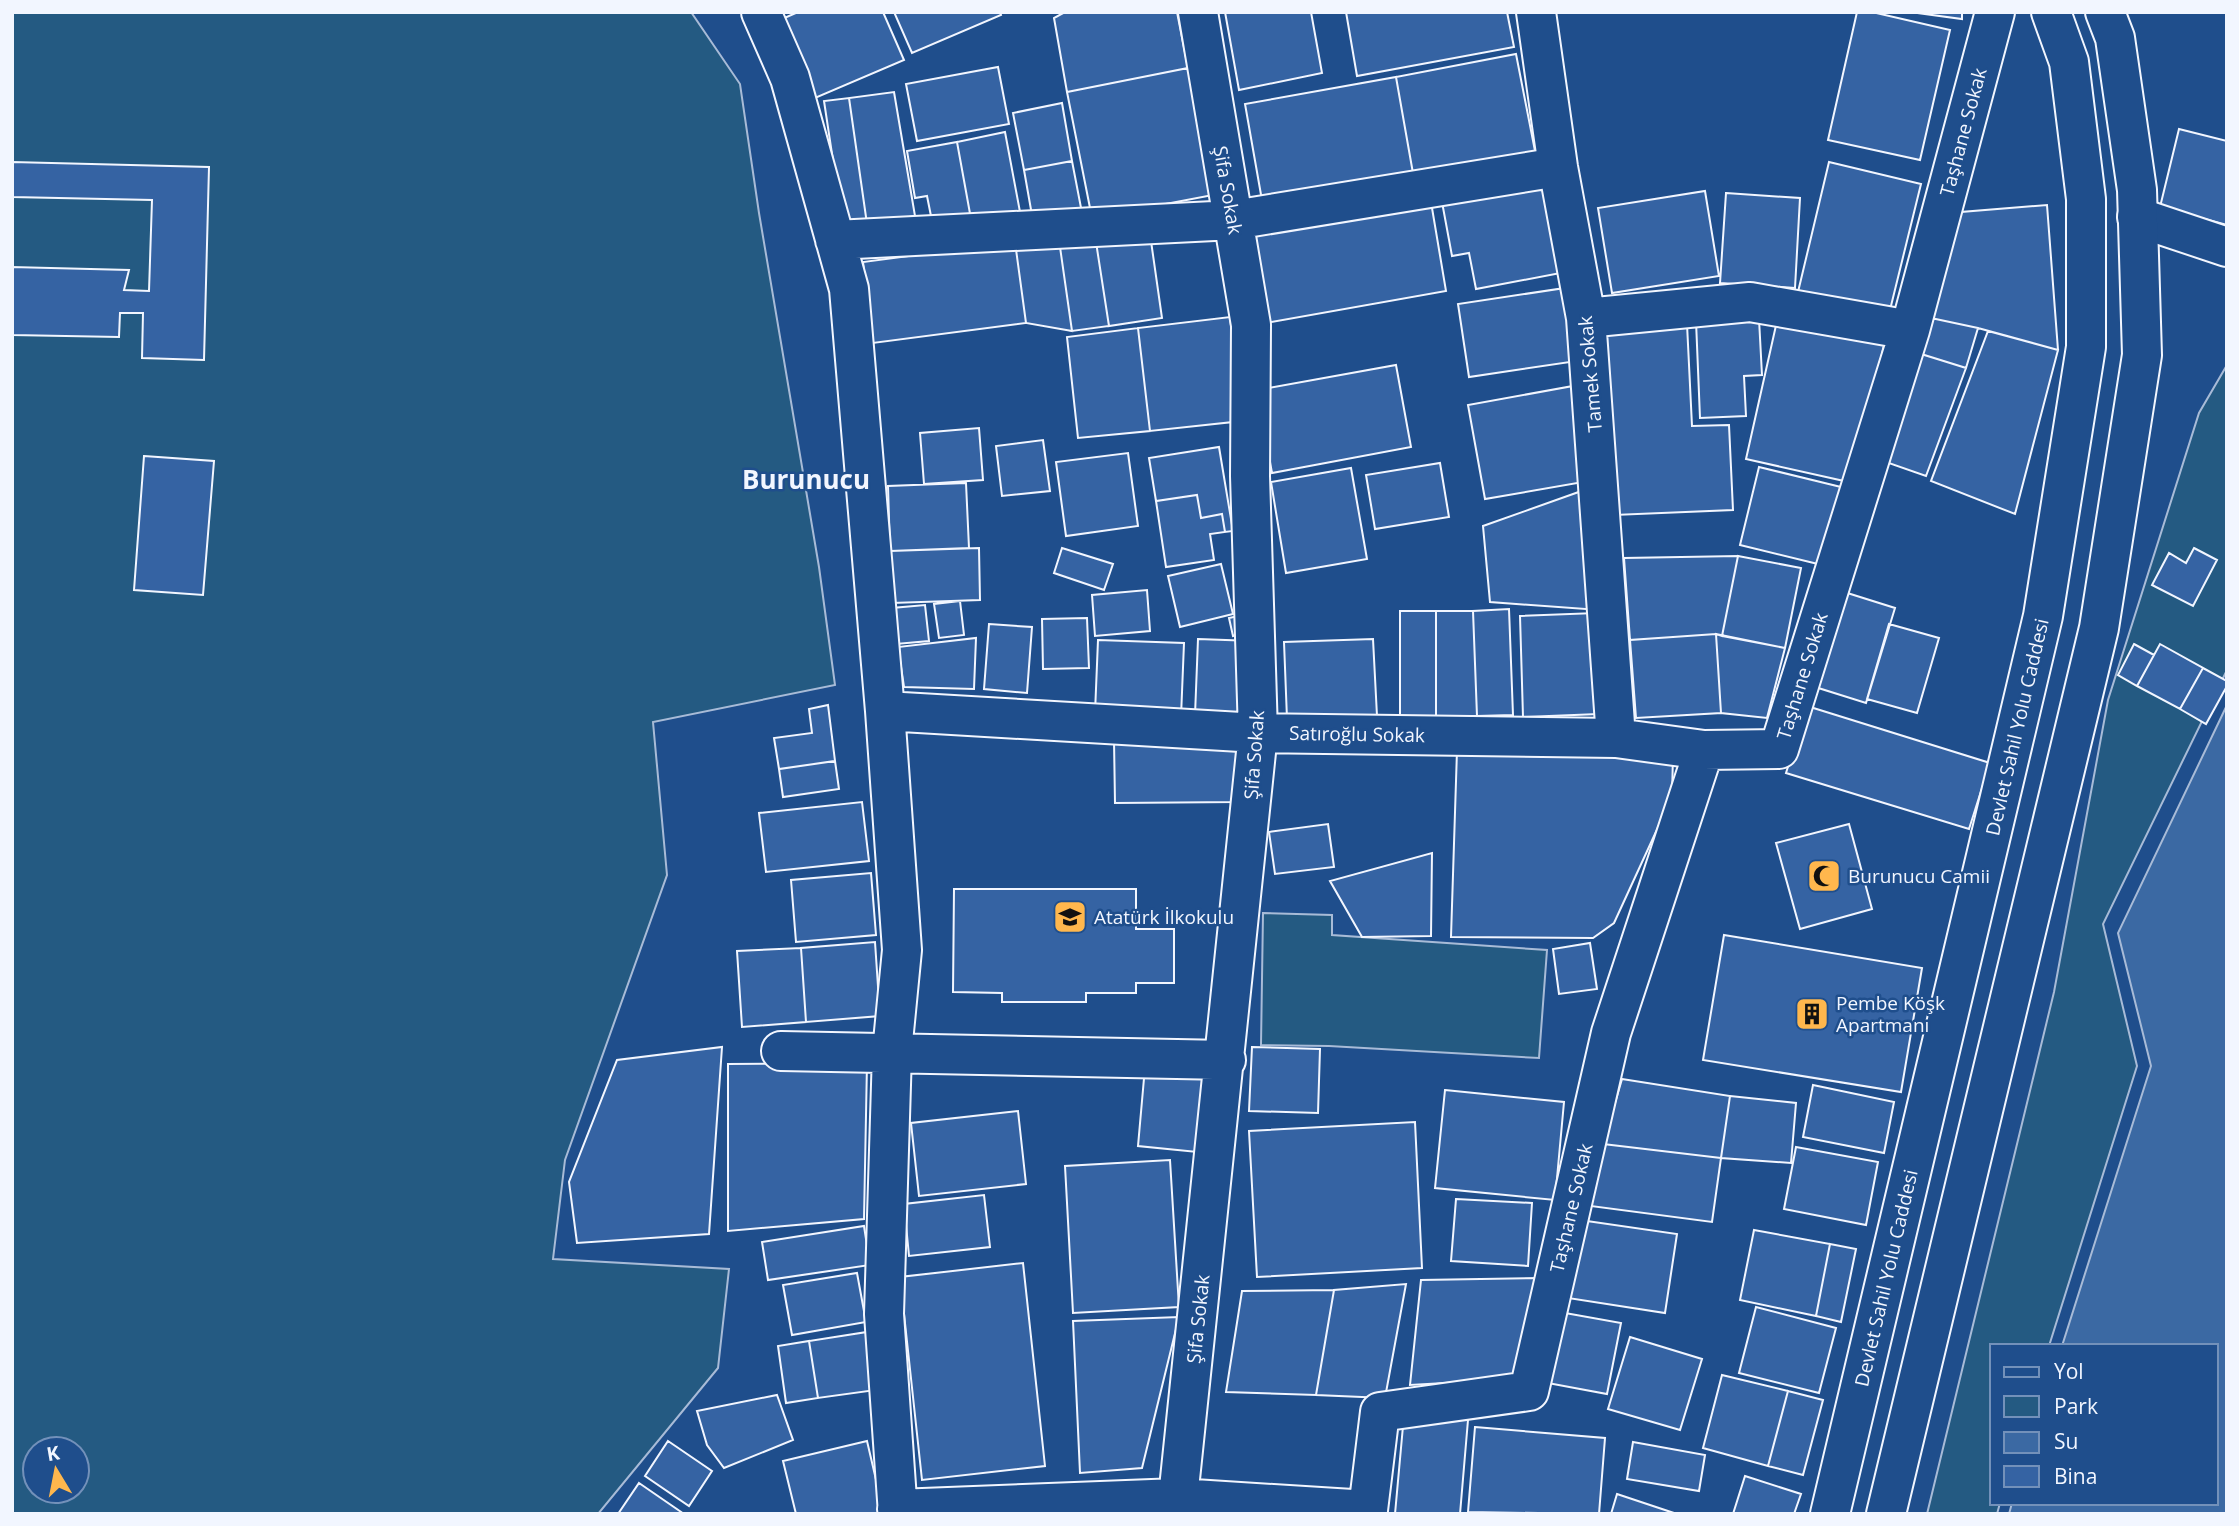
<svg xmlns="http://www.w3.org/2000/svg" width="2239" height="1526" font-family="'Open Sans',sans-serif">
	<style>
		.green { fill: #245a82; stroke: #a8bbd7; stroke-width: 2; fill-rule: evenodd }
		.water { fill: #3b69a3; stroke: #a8bbd7; stroke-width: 2 }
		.building { fill: #3563a3; stroke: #f2f6ff; stroke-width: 2 }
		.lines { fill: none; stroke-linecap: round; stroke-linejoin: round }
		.minor-casing { stroke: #f2f6ff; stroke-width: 42 }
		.major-casing { stroke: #f2f6ff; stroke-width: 42 }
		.minor { stroke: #1f4e8c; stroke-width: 38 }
		.major { stroke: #1f4e8c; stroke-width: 38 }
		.labels { text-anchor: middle; stroke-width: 5; stroke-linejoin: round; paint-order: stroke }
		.street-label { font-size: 19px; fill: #f2f6ff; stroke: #1f4e8c }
		.poi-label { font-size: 19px; fill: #f2f6ff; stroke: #1f4e8c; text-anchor: start }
		.district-label { font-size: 26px; font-weight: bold; fill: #f2f6ff; stroke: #1f4e8c }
	</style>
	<rect width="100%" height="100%" fill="#1f4e8c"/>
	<path class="green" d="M 12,12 L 691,12 L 740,84 L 759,213 L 819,567 L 835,685 L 653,722 L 667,875 L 565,1160 L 553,1259 L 729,1269 L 718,1368 L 598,1514 L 12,1514 ZM 35,1449 L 77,1449 L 77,1491 L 35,1491 Z
		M 2227,365 L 2227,670 L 2103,924 L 2137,1066 L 2049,1346 L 1992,1346 L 1992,1503 L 2000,1503 L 1997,1514 L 1927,1514 L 2054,992 L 2108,700 L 2199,413 Z
		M 1263,913 L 1332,915 L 1332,935 L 1547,950 L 1539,1058 L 1329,1046 L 1261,1045 Z"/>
	<path class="water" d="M 2227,705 L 2227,1514 L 2009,1514 L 2012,1503 L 2216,1503 L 2216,1346 L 2062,1346 L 2151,1066 L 2118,933 Z"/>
	<path class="building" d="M 798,12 L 883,12 L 904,60 L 815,98 L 782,19 Z
		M 894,12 L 1000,12 L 1001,15 L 912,53 Z
		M 1065,12 L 1177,12 L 1188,68 L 1067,92 L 1054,18 Z
		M 1225,12 L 1311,12 L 1322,73 L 1239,90 Z
		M 1346,12 L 1507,12 L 1514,47 L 1357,76 Z
		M 1857,12 L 1872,12 L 1950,30 L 1920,160 L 1828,140 Z
		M 1910,12 L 1962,12 L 1962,19 Z
		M 1516,54 L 1536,156 L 1414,179 L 1396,77 Z
		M 998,67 L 1009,124 L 917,141 L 906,84 Z
		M 1188,68 L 1213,195 L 1092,218 L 1067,92 Z
		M 1396,77 L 1414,179 L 1263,206 L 1245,104 Z
		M 894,92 L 915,216 L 867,224 L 849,98 Z
		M 849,98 L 867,224 L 843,227 L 824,101 Z
		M 1062,103 L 1072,161 L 1024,170 L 1013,113 Z
		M 2179,129 L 2227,141 L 2227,225 L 2160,207 Z
		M 1005,132 L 1020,212 L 971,219 L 957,142 Z
		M 957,142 L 971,219 L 933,226 L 927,196 L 915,198 L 907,151 Z
		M 1072,161 L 1082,213 L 1033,221 L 1024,170 Z
		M 12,162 L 209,167 L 204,360 L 142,358 L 143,313 L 120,313 L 119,337 L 12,335 L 12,267 L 129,270 L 124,290 L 149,291 L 152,200 L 12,197 Z
		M 1829,162 L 1921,184 L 1889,314 L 1798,292 Z
		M 1554,181 L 1571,271 L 1476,289 L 1469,253 L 1452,256 L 1442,202 Z
		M 1705,191 L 1719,276 L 1612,293 L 1598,208 Z
		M 1726,193 L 1800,198 L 1795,288 L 1720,283 Z
		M 1431,202 L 1446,291 L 1260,324 L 1245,235 Z
		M 2047,205 L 2058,350 L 1978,328 L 1931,318 L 1961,212 Z
		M 1150,234 L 1162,318 L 1109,326 L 1096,242 Z
		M 1015,242 L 1026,323 L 873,343 L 863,262 Z
		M 1015,242 L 1060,247 L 1072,331 L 1026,323 Z
		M 1096,242 L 1109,326 L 1072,331 L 1060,247 Z
		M 1565,288 L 1577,361 L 1469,377 L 1458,304 Z
		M 1779,312 L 1886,336 L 1853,483 L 1746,459 Z
		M 1230,317 L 1242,421 L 1150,431 L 1138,328 Z
		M 1931,318 L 1978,328 L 1966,368 L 1918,353 Z
		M 1759,319 L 1762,375 L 1744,376 L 1746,416 L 1700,418 L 1696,321 Z
		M 1687,324 L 1692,426 L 1729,425 L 1733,510 L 1614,515 L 1605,329 Z
		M 1138,328 L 1150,431 L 1078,438 L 1067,337 Z
		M 1988,331 L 2058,350 L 2015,514 L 1931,481 Z
		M 1918,353 L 1966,368 L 1926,476 L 1880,460 Z
		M 1396,365 L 1411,447 L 1272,473 L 1257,390 Z
		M 1573,386 L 1589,481 L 1485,499 L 1468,405 Z
		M 979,428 L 983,480 L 924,484 L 920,433 Z
		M 1043,440 L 1050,491 L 1002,496 L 996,446 Z
		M 1219,447 L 1233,531 L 1225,532 L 1222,514 L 1201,518 L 1197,495 L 1156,501 L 1149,458 Z
		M 1128,453 L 1138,526 L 1066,536 L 1056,462 Z
		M 144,456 L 214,461 L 203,595 L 134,590 Z
		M 1440,463 L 1449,517 L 1375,529 L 1366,475 Z
		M 1759,467 L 1841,487 L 1822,565 L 1740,545 Z
		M 1351,468 L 1367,559 L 1286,573 L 1271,482 Z
		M 966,483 L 969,548 L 890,551 L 888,486 Z
		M 1590,488 L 1599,610 L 1490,602 L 1483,526 Z
		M 1197,495 L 1201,518 L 1222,514 L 1225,532 L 1210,534 L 1214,560 L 1166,567 L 1156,501 Z
		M 979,548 L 980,600 L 892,603 L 890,551 Z
		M 1062,548 L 1113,564 L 1104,590 L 1054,573 Z
		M 2194,548 L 2217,560 L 2193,606 L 2152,585 L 2169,553 L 2186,563 Z
		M 1738,556 L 1722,636 L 1716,634 L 1630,640 L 1624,558 Z
		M 1738,556 L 1801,568 L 1785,648 L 1722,636 Z
		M 1221,564 L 1233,614 L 1180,627 L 1168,576 Z
		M 1147,590 L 1150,631 L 1095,636 L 1092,595 Z
		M 1841,591 L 1895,608 L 1866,703 L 1812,686 Z
		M 960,601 L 964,635 L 939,638 L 934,604 Z
		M 925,605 L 929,641 L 896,644 L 892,608 Z
		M 1509,609 L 1513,715 L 1477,716 L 1473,611 Z
		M 1400,611 L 1436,611 L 1436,716 L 1400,716 Z
		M 1436,611 L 1473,611 L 1477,716 L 1436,716 Z
		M 1596,613 L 1599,714 L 1523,717 L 1520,616 Z
		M 1248,614 L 1252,632 L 1233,636 L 1229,618 Z
		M 1087,618 L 1089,668 L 1043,669 L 1042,619 Z
		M 989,624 L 1032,627 L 1027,693 L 984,689 Z
		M 1889,624 L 1939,638 L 1917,713 L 1867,699 Z
		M 1716,634 L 1721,713 L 1636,718 L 1630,640 Z
		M 1716,634 L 1785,648 L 1767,718 L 1721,713 Z
		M 976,638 L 974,689 L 904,687 L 898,647 Z
		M 1198,639 L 1253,641 L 1250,717 L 1195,715 Z
		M 1373,639 L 1377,716 L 1287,719 L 1284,642 Z
		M 1098,640 L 1184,643 L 1181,717 L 1095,713 Z
		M 2134,644 L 2154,655 L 2137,686 L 2118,675 Z
		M 2160,644 L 2203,668 L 2180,709 L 2137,686 Z
		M 2203,668 L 2227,681 L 2227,686 L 2206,724 L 2180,709 Z
		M 828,705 L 835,761 L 779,769 L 774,738 L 812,733 L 809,709 Z
		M 1807,706 L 1990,763 L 1969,829 L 1786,773 Z
		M 1238,739 L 1238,802 L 1115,803 L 1114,740 Z
		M 1457,750 L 1673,754 L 1672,797 L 1614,923 L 1593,938 L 1451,937 Z
		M 835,761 L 839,789 L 783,797 L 779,769 Z
		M 862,802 L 869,861 L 766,872 L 759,813 Z
		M 1328,824 L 1334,867 L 1275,874 L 1269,832 Z
		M 1849,824 L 1872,909 L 1800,929 L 1776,843 Z
		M 1432,853 L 1431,936 L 1362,937 L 1330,881 Z
		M 871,873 L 876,935 L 796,942 L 791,880 Z
		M 954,889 L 1136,889 L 1136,929 L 1174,929 L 1174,983 L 1136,983 L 1136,993 L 1086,993 L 1086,1002 L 1002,1002 L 1002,993 L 953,992 Z
		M 1724,935 L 1922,968 L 1901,1092 L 1703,1060 Z
		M 875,942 L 880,1016 L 806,1022 L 801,948 Z
		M 1590,943 L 1597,989 L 1559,994 L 1553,949 Z
		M 801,948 L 806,1022 L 742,1027 L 737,951 Z
		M 722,1047 L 709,1234 L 577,1243 L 569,1182 L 617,1060 Z
		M 1252,1047 L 1320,1049 L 1318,1113 L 1249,1111 Z
		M 867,1063 L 864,1219 L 728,1231 L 728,1064 Z
		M 1145,1067 L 1214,1072 L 1207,1153 L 1138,1146 Z
		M 1622,1079 L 1730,1096 L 1721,1158 L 1603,1144 Z
		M 1813,1085 L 1894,1102 L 1884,1153 L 1803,1137 Z
		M 1445,1090 L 1564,1102 L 1555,1200 L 1435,1188 Z
		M 1730,1096 L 1796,1103 L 1791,1163 L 1721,1158 Z
		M 1018,1111 L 1026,1184 L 919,1196 L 911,1123 Z
		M 1415,1122 L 1422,1268 L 1257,1277 L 1249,1131 Z
		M 1603,1144 L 1721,1158 L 1712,1222 L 1583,1205 Z
		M 1796,1147 L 1878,1162 L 1866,1225 L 1784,1209 Z
		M 1170,1160 L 1179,1307 L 1073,1313 L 1065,1166 Z
		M 984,1195 L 990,1247 L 909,1256 L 904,1204 Z
		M 1456,1199 L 1532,1203 L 1528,1266 L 1451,1261 Z
		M 1580,1220 L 1677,1234 L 1665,1313 L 1568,1298 Z
		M 864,1226 L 870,1265 L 768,1280 L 762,1242 Z
		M 1754,1230 L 1830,1244 L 1816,1316 L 1740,1300 Z
		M 1830,1244 L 1856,1249 L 1841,1322 L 1816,1316 Z
		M 1023,1263 L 1045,1466 L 922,1480 L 900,1277 Z
		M 857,1273 L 866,1322 L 792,1335 L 783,1285 Z
		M 1539,1278 L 1515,1379 L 1410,1385 L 1421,1280 Z
		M 1406,1284 L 1385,1398 L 1316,1395 L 1334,1290 Z
		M 1334,1290 L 1316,1395 L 1226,1392 L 1242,1291 Z
		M 1756,1307 L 1836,1328 L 1819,1393 L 1739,1373 Z
		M 1554,1311 L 1621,1323 L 1607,1394 L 1537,1381 Z
		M 1179,1317 L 1142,1468 L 1080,1473 L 1073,1321 Z
		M 867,1332 L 876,1390 L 818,1398 L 809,1341 Z
		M 1630,1337 L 1702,1359 L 1680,1430 L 1608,1409 Z
		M 809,1341 L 818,1398 L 786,1403 L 778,1346 Z
		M 1722,1375 L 1788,1391 L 1768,1466 L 1703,1448 Z
		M 1788,1391 L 1823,1400 L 1803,1475 L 1768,1466 Z
		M 777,1395 L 793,1440 L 724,1468 L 707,1445 L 697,1411 Z
		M 1404,1415 L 1468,1420 L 1460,1514 L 1395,1514 Z
		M 1475,1427 L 1605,1438 L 1599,1514 L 1468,1512 Z
		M 668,1441 L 712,1471 L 689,1506 L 645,1476 Z
		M 867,1441 L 884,1514 L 796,1514 L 783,1461 Z
		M 1633,1442 L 1705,1455 L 1699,1491 L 1627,1479 Z
		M 1745,1476 L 1801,1494 L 1794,1514 L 1733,1514 Z
		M 639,1483 L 684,1514 L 618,1514 Z
		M 1617,1494 L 1677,1514 L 1611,1514 Z"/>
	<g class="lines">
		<defs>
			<path id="minor" d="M 761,12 L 790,78 L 849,289 L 885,711 L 902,950 L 892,1052 L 884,1314 L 898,1514
				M 1536,12 L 1558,167 L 1586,318 L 1616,738
				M 2137,217 L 2227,247
				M 835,240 L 1234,220 L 1558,167
				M 1586,318 L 1750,302 L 1910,330
				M 885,711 L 1258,733 L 1616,738 L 1704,750
				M 781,1051 L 1226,1060
				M 1178,1498 L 1258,733 L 1250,476 L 1251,325 L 1198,12
				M 897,1509 L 1178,1498 L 1368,1510 L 1380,1412 L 1529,1391 L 1611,1033 L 1704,750 L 1779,749 L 1910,330 L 1995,12"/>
			<path id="major" d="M 1830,1514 L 2043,616 L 2086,347 L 2086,199 L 2069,62 L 2051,12
				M 1886,1514 L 2099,628 L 2142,355 L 2137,190 L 2115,38 L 2105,12"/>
		</defs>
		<use href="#minor" class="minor-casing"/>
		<use href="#major" class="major-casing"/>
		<use href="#minor" class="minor"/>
		<use href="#major" class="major"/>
	</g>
	<defs>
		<symbol id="mosque-square" viewBox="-11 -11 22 22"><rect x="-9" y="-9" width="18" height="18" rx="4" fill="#ffb74d" stroke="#1f4e8c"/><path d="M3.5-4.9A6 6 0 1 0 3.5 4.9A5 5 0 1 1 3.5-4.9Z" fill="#111"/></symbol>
		<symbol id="school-square" viewBox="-11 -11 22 22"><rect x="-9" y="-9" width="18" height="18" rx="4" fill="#ffb74d" stroke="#1f4e8c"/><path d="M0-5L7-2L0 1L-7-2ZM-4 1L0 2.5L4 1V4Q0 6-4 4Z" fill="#111"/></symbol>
		<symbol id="building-square" viewBox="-11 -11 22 22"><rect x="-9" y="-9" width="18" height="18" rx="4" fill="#ffb74d" stroke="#1f4e8c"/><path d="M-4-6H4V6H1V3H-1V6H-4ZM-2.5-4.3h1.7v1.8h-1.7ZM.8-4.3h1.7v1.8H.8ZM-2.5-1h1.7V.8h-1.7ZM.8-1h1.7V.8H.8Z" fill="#111"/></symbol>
	</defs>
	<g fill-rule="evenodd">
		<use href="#mosque-square" x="1805" y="857" width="38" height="38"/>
		<use href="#school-square" x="1051" y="898" width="38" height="38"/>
		<use href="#building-square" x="1793" y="995" width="38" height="38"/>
	</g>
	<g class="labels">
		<g class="street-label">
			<text transform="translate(1963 132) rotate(-75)" y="7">Taşhane Sokak</text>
			<text transform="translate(1228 190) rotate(80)" y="7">Şifa Sokak</text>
			<text transform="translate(1590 374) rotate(-95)" y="7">Tamek Sokak</text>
			<text transform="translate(1802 676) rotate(-73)" y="7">Taşhane Sokak</text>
			<text transform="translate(2017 727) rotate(-77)" y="7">Devlet Sahil Yolu Caddesi</text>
			<text transform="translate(1357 734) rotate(1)" y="7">Satıroğlu Sokak</text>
			<text transform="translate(1254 755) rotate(-86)" y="7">Şifa Sokak</text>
			<text transform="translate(1571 1208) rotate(-77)" y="7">Taşhane Sokak</text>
			<text transform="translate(1886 1278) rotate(-77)" y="7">Devlet Sahil Yolu Caddesi</text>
			<text transform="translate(1198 1319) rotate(-84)" y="7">Şifa Sokak</text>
		</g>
		<g class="poi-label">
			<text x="1848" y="883">Burunucu Camii</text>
			<text x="1094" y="924">Atatürk İlkokulu</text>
			<text x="1836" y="1010">Pembe Köşk<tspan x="1836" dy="22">Apartmanı</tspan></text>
		</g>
		<g class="district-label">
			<text x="806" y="489">Burunucu</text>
		</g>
	</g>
	<rect width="2239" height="1526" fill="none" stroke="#f2f6ff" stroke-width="28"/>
	<rect x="1990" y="1344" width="228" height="161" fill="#1f4e8c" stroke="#7391ba" stroke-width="2"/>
	<rect x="2004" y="1367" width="35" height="10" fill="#1f4e8c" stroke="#7391ba" stroke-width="2"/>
	<text x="2054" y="1379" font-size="21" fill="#f2f6ff">Yol</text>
	<rect x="2004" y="1396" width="35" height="21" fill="#245a82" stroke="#7391ba" stroke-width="2"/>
	<text x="2054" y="1414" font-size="21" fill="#f2f6ff">Park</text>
	<rect x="2004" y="1432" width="35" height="21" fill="#3b69a3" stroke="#7391ba" stroke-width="2"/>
	<text x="2054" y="1449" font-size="21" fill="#f2f6ff">Su</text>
	<rect x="2004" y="1466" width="35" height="21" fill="#3563a3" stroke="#7391ba" stroke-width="2"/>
	<text x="2054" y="1484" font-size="21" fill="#f2f6ff">Bina</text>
	<g transform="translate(56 1470) rotate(350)"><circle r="33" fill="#1f4e8c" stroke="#7391ba" stroke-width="2"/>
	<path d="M0-5L12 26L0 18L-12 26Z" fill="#ffb74d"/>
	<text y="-10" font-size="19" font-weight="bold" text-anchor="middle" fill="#f2f6ff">K</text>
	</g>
</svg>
